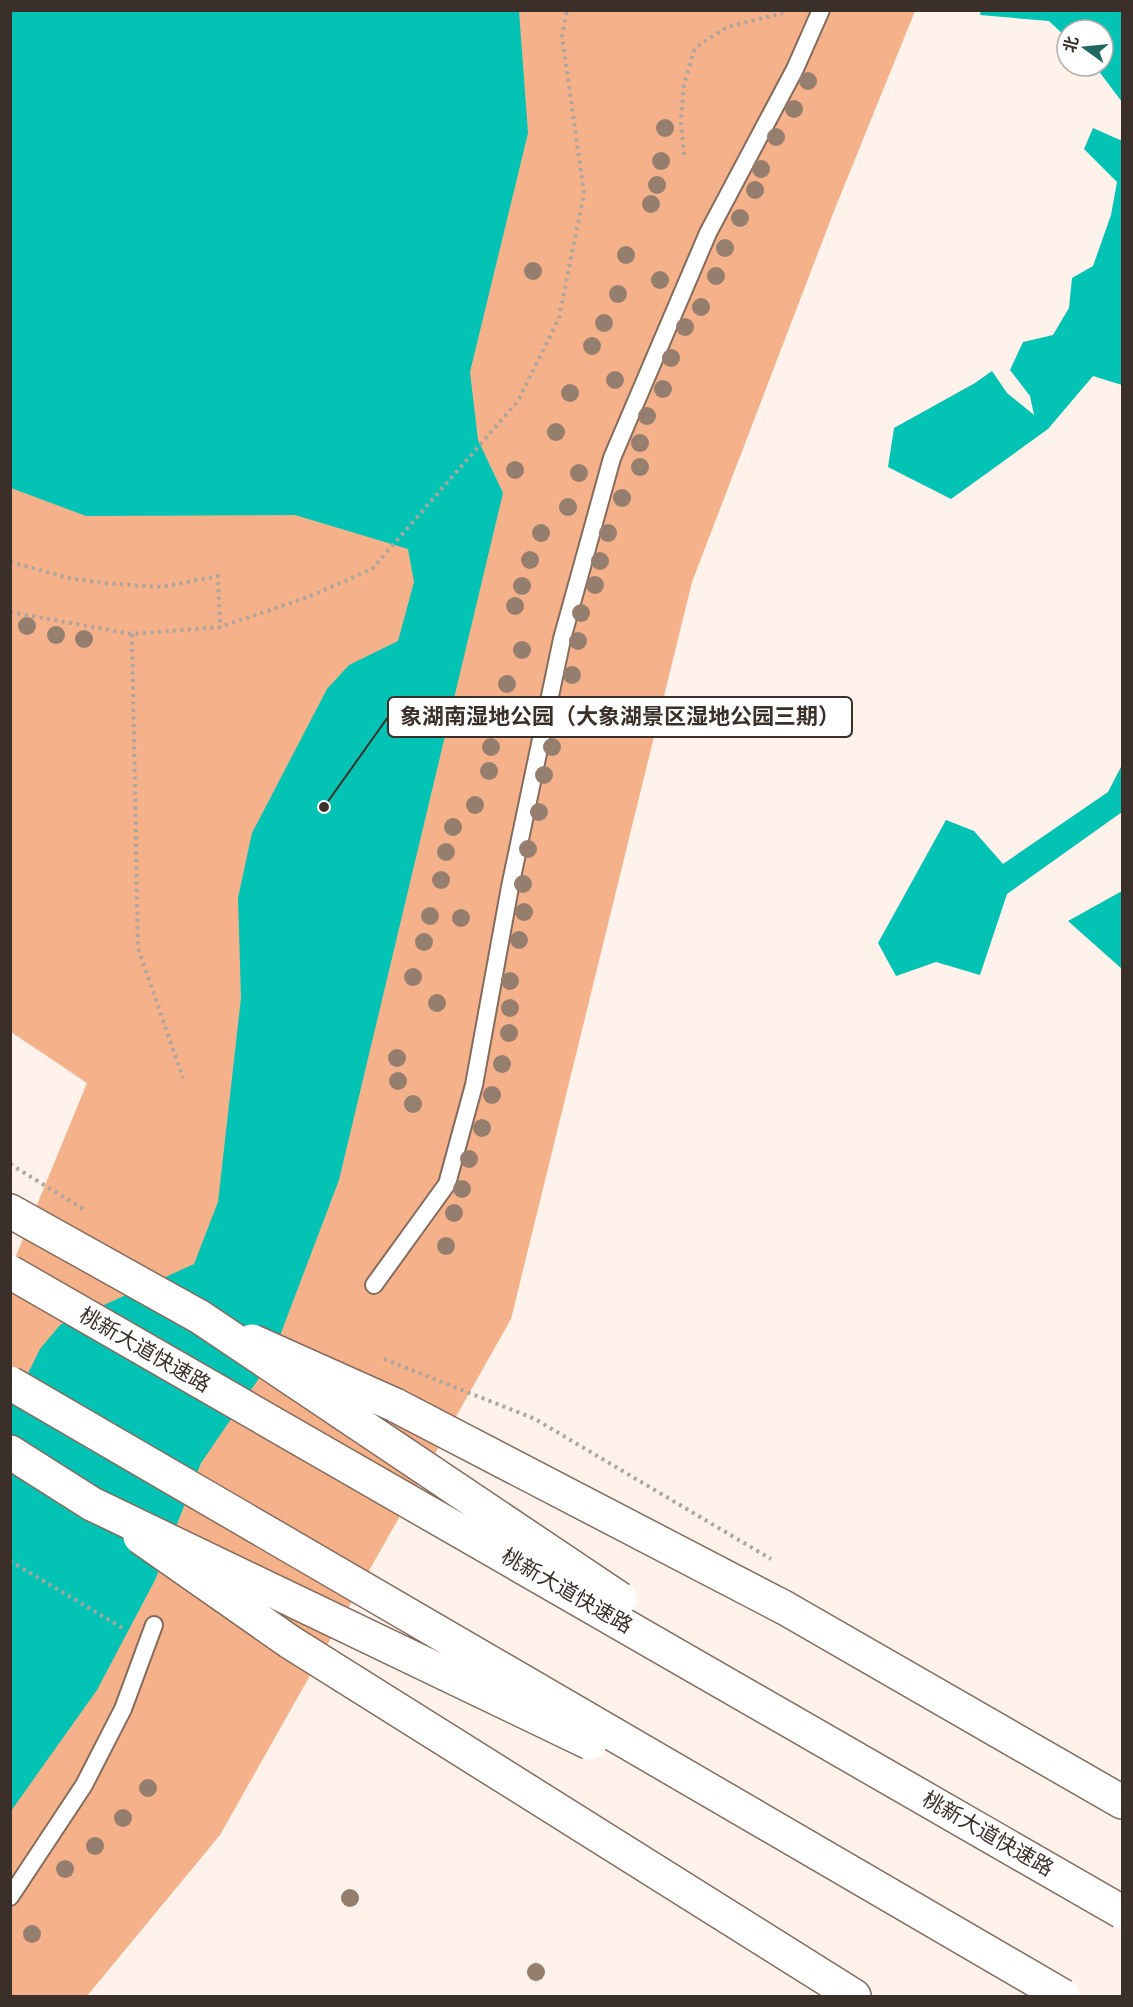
<svg xmlns="http://www.w3.org/2000/svg" width="1133" height="2007" font-family="'Fira Sans','Noto Sans SC',sans-serif">
	<style>
		.green { fill: #f5b28a }
		.water { fill: #03c3b4 }
		.lines { fill: none; stroke-linecap: round; stroke-linejoin: round }
		.service-casing { stroke: #856b5c; stroke-width: 20 }
		.primary-casing { stroke: #856b5c; stroke-width: 36 }
		.trunk-casing { stroke: #856b5c; stroke-width: 36 }
		.path { stroke: #afa49d; stroke-width: 4; stroke-dasharray: 3 4.5; stroke-linecap: butt }
		.service { stroke: #fff; stroke-width: 16 }
		.primary { stroke: #fff; stroke-width: 33 }
		.trunk { stroke: #fff; stroke-width: 33 }
		.primary-bridge-casing { stroke: #856b5c; stroke-width: 36; stroke-linecap: butt }
		.trunk-bridge-casing { stroke: #856b5c; stroke-width: 36; stroke-linecap: butt }
		.primary-bridge { stroke: #fff; stroke-width: 33 }
		.trunk-bridge { stroke: #fff; stroke-width: 33 }
		.tree { fill: #967e6e }
		.labels { text-anchor: middle; stroke-width: 4.5; stroke-linejoin: round; paint-order: stroke }
		.street-label { font-size: 21px; fill: #3b3029; stroke: #fff }
		.leader { fill: none; stroke: #3b3029; stroke-width: 2 }
		.callout-dot { fill: #3b3029; stroke: #fff; stroke-width: 2 }
		.callout { fill: #fff; stroke: #3b3029; stroke-width: 2 }
		.callout-label { font-size: 22px; text-anchor: middle; font-weight: bold; fill: #3b3029 }
	</style>
	<rect width="100%" height="100%" fill="#fef2eb"/>
	<path class="green" d="M 11,11 L 915,11 L 834,211 L 692,582 L 511,1319 L 220,1835 L 87,1996 L 11,1996 L 11,1268 L 87,1083 L 11,1032 Z"/>
	<path class="water" d="M 981,10 L 1122,11 L 1122,102 L 1095,66 L 1103,66 L 1103,30 L 1067,30 L 1067,38 L 1049,21 L 980,15 Z
		M 11,11 L 519,11 L 528,133 L 470,372 L 478,440 L 503,493 L 339,1180 L 270,1362 L 201,1463 L 155,1580 L 97,1690 L 11,1811 L 11,1408 L 40,1349 L 60,1325 L 194,1264 L 218,1202 L 241,998 L 238,898 L 252,833 L 327,689 L 349,665 L 398,641 L 414,582 L 408,549 L 295,515 L 86,516 L 11,488 Z
		M 1093,128 L 1120,140 L 1122,139 L 1122,385 L 1093,376 L 1048,429 L 951,499 L 888,467 L 894,428 L 975,383 L 992,371 L 1007,393 L 1034,415 L 1030,396 L 1010,370 L 1023,342 L 1053,335 L 1069,308 L 1072,278 L 1093,266 L 1111,215 L 1117,182 L 1084,149 Z
		M 1122,765 L 1122,812 L 1007,894 L 980,975 L 936,962 L 896,976 L 878,943 L 946,820 L 974,831 L 1003,864 L 1108,792 Z
		M 1122,891 L 1122,969 L 1068,921 Z"/>
	<g class="lines">
		<defs>
			<path id="service" d="M 374,1285 L 447,1184 L 474,1085 L 510,887 L 562,639 L 612,458 L 708,233 L 795,69 L 821,10
				M 10,1897 L 84,1785 L 123,1709 L 154,1625"/>
			<path id="primary" d="M 395,1405 L 785,1608 L 1122,1802
				M 290,1642 L 854,1996"/>
			<path id="trunk" d="M 10,1211 L 200,1317
				M 10,1452 L 92,1504"/>
		</defs>
		<use href="#service" class="service-casing"/>
		<use href="#primary" class="primary-casing"/>
		<use href="#trunk" class="trunk-casing"/>
		<path class="path" d="M 684,155 L 681,122 L 684,84 L 695,48 L 727,27 L 783,13
			M 10,562 L 69,578 L 102,583 L 161,587 L 218,576 L 220,627
			M 10,612 L 132,634 L 220,627 L 308,597 L 372,569 L 518,401 L 559,318 L 584,193 L 562,36 L 567,10
			M 132,634 L 138,948 L 183,1078
			M 10,1164 L 83,1209
			M 384,1359 L 535,1419 L 771,1559
			M 10,1561 L 126,1630"/>
		<use href="#service" class="service"/>
		<use href="#primary" class="primary"/>
		<use href="#trunk" class="trunk"/>
		<defs>
			<path id="primary-bridge" d="M 252,1341 L 395,1405
				M 140,1537 L 290,1642"/>
			<path id="trunk-bridge" d="M 10,1272 L 1122,1912
				M 200,1317 L 620,1599
				M 10,1383 L 1063,1996
				M 92,1504 L 590,1743"/>
		</defs>
		<use href="#primary-bridge" class="primary-bridge-casing"/>
		<use href="#trunk-bridge" class="trunk-bridge-casing"/>
		<use href="#primary-bridge" class="primary-bridge"/>
		<use href="#trunk-bridge" class="trunk-bridge"/>
	</g>
	<g class="tree">
		<circle cx="808" cy="81" r="9"/>
		<circle cx="794" cy="109" r="9"/>
		<circle cx="665" cy="128" r="9"/>
		<circle cx="776" cy="137" r="9"/>
		<circle cx="661" cy="161" r="9"/>
		<circle cx="761" cy="169" r="9"/>
		<circle cx="657" cy="185" r="9"/>
		<circle cx="755" cy="190" r="9"/>
		<circle cx="651" cy="204" r="9"/>
		<circle cx="740" cy="218" r="9"/>
		<circle cx="725" cy="248" r="9"/>
		<circle cx="626" cy="255" r="9"/>
		<circle cx="533" cy="271" r="9"/>
		<circle cx="716" cy="276" r="9"/>
		<circle cx="660" cy="280" r="9"/>
		<circle cx="618" cy="294" r="9"/>
		<circle cx="701" cy="307" r="9"/>
		<circle cx="604" cy="323" r="9"/>
		<circle cx="685" cy="327" r="9"/>
		<circle cx="592" cy="346" r="9"/>
		<circle cx="671" cy="358" r="9"/>
		<circle cx="615" cy="380" r="9"/>
		<circle cx="663" cy="389" r="9"/>
		<circle cx="570" cy="393" r="9"/>
		<circle cx="647" cy="416" r="9"/>
		<circle cx="556" cy="432" r="9"/>
		<circle cx="640" cy="443" r="9"/>
		<circle cx="640" cy="467" r="9"/>
		<circle cx="515" cy="470" r="9"/>
		<circle cx="579" cy="473" r="9"/>
		<circle cx="622" cy="498" r="9"/>
		<circle cx="568" cy="507" r="9"/>
		<circle cx="541" cy="533" r="9"/>
		<circle cx="608" cy="533" r="9"/>
		<circle cx="530" cy="560" r="9"/>
		<circle cx="600" cy="561" r="9"/>
		<circle cx="595" cy="585" r="9"/>
		<circle cx="522" cy="586" r="9"/>
		<circle cx="515" cy="606" r="9"/>
		<circle cx="581" cy="613" r="9"/>
		<circle cx="27" cy="626" r="9"/>
		<circle cx="56" cy="635" r="9"/>
		<circle cx="84" cy="639" r="9"/>
		<circle cx="578" cy="641" r="9"/>
		<circle cx="522" cy="650" r="9"/>
		<circle cx="572" cy="675" r="9"/>
		<circle cx="507" cy="684" r="9"/>
		<circle cx="491" cy="747" r="9"/>
		<circle cx="552" cy="747" r="9"/>
		<circle cx="489" cy="771" r="9"/>
		<circle cx="544" cy="775" r="9"/>
		<circle cx="475" cy="805" r="9"/>
		<circle cx="539" cy="812" r="9"/>
		<circle cx="453" cy="827" r="9"/>
		<circle cx="528" cy="849" r="9"/>
		<circle cx="446" cy="852" r="9"/>
		<circle cx="441" cy="880" r="9"/>
		<circle cx="523" cy="884" r="9"/>
		<circle cx="524" cy="912" r="9"/>
		<circle cx="430" cy="916" r="9"/>
		<circle cx="461" cy="918" r="9"/>
		<circle cx="519" cy="940" r="9"/>
		<circle cx="424" cy="942" r="9"/>
		<circle cx="413" cy="977" r="9"/>
		<circle cx="510" cy="981" r="9"/>
		<circle cx="437" cy="1003" r="9"/>
		<circle cx="510" cy="1008" r="9"/>
		<circle cx="509" cy="1033" r="9"/>
		<circle cx="397" cy="1058" r="9"/>
		<circle cx="502" cy="1064" r="9"/>
		<circle cx="398" cy="1081" r="9"/>
		<circle cx="492" cy="1095" r="9"/>
		<circle cx="413" cy="1104" r="9"/>
		<circle cx="482" cy="1128" r="9"/>
		<circle cx="469" cy="1159" r="9"/>
		<circle cx="462" cy="1189" r="9"/>
		<circle cx="454" cy="1213" r="9"/>
		<circle cx="446" cy="1246" r="9"/>
		<circle cx="148" cy="1788" r="9"/>
		<circle cx="123" cy="1818" r="9"/>
		<circle cx="95" cy="1846" r="9"/>
		<circle cx="65" cy="1869" r="9"/>
		<circle cx="350" cy="1898" r="9"/>
		<circle cx="32" cy="1934" r="9"/>
		<circle cx="536" cy="1972" r="9"/>
	</g>
	<g class="labels">
		<g class="street-label">
			<text transform="translate(145 1350) rotate(30)" y="7">桃新大道快速路</text>
			<text transform="translate(567 1591) rotate(30)" y="7">桃新大道快速路</text>
			<text transform="translate(988 1834) rotate(30)" y="7">桃新大道快速路</text>
		</g>
	</g>
	<path class="leader" d="M324 807L388 717"/>
	<circle class="callout-dot" cx="324" cy="807" r="6"/>
	<rect class="callout" x="388" y="697" width="464" height="40" rx="6"/>
	<g class="callout-label">
		<text x="620" y="724">象湖南湿地公园（大象湖景区湿地公园三期）</text>
	</g>
	<rect width="1133" height="2007" fill="none" stroke="#3b3029" stroke-width="24"/>
	<g transform="translate(1085 48) rotate(285)"><circle r="28" fill="#ffffff" stroke="#b1aca9" stroke-width="1.5"/>
	<path d="M0-4.5L10 22L0 15L-10 22Z" fill="#1f6962"/>
	<text y="-9" font-size="16" font-weight="bold" text-anchor="middle" fill="#3b3029">北</text>
	</g>
</svg>
